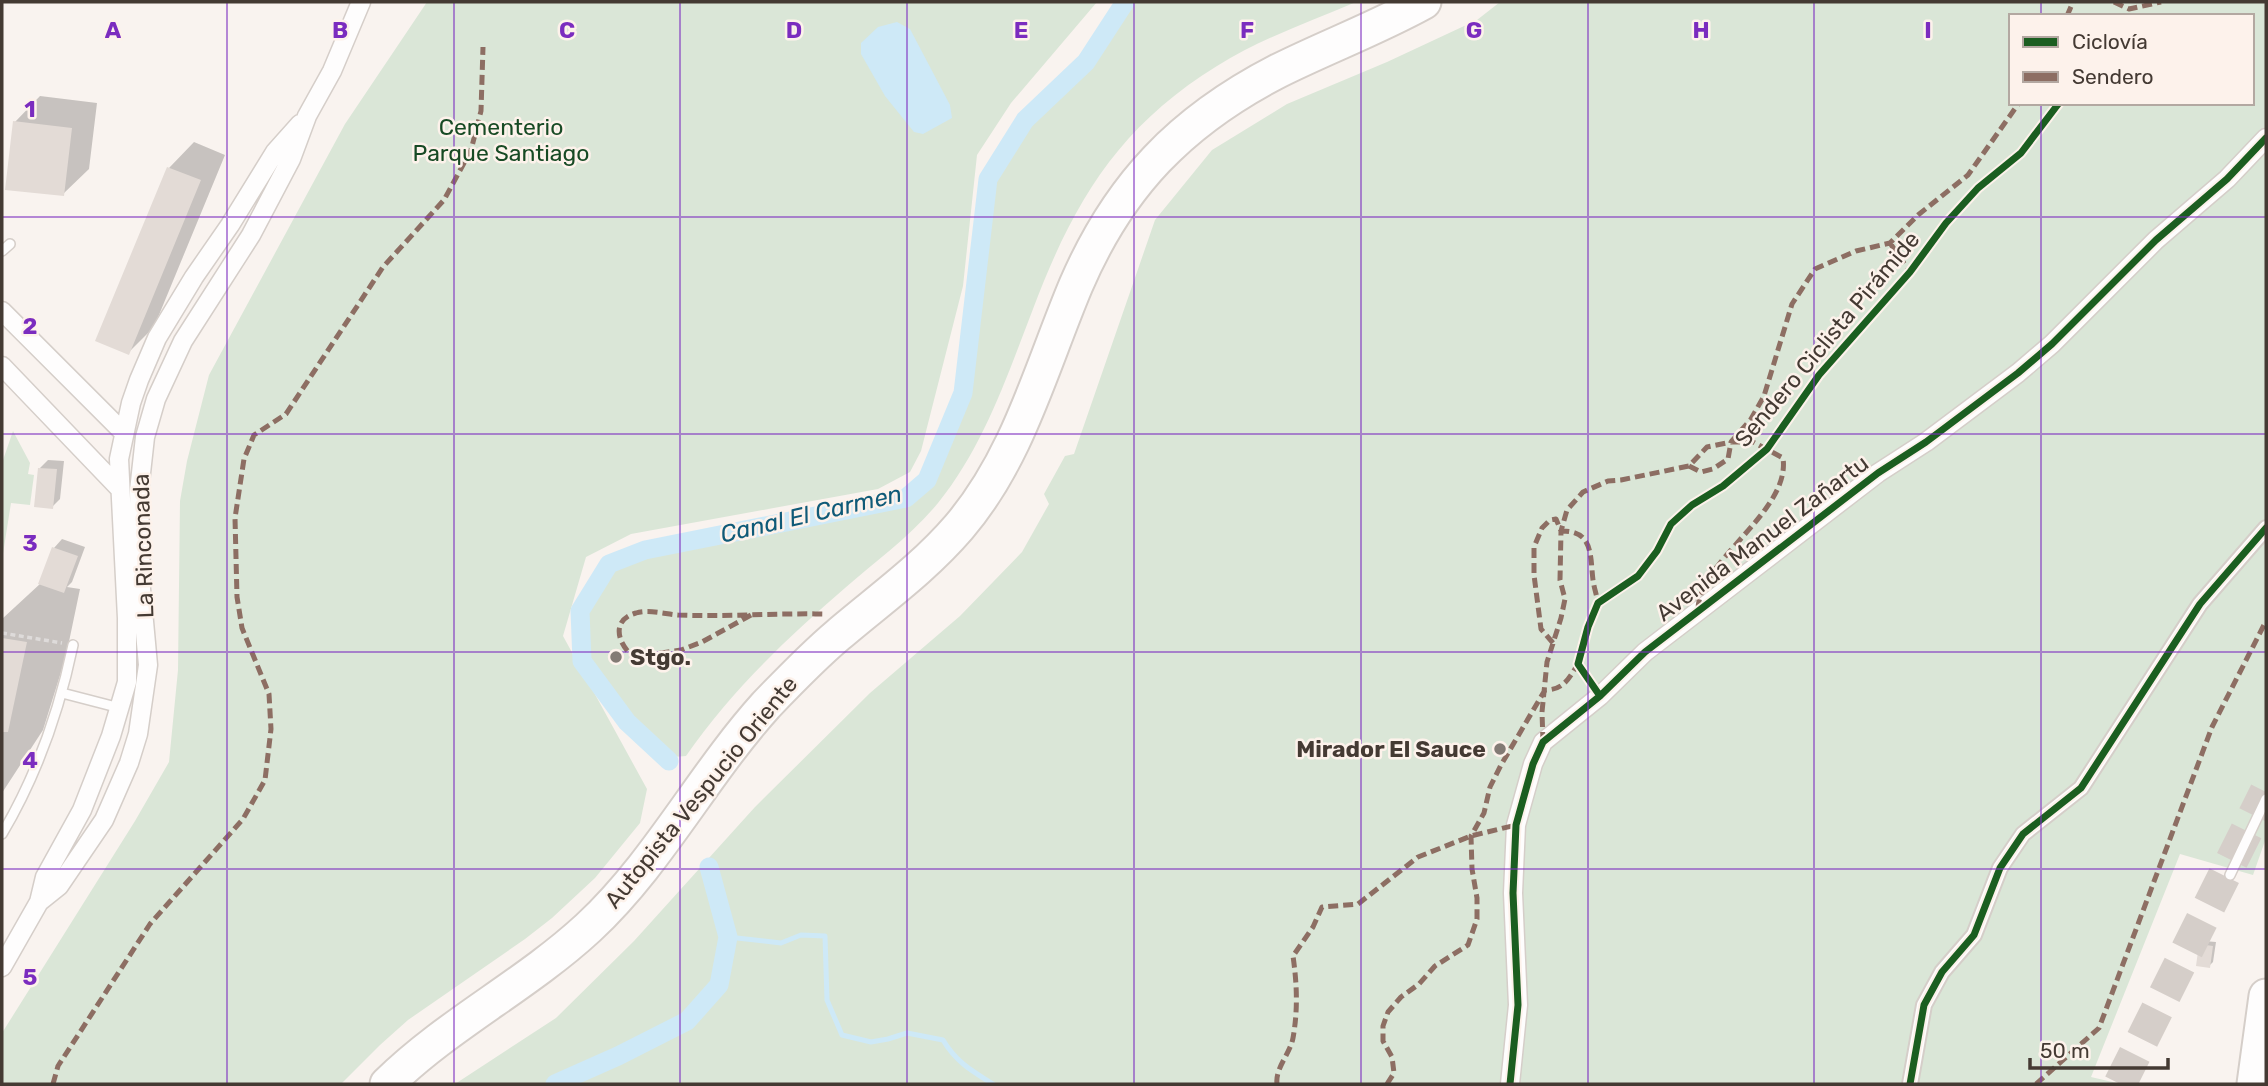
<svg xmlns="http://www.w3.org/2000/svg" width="2268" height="1086" font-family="Rubik,sans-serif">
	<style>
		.green { fill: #dae6d7; fill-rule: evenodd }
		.water { fill: #cee9f7 }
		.shadow { fill: #0003 }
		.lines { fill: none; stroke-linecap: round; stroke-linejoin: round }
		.stream { stroke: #cee9f7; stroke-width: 5 }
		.canal { stroke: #cee9f7; stroke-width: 19 }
		.building { fill: #e3dbd6 }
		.motorway-tunnel { stroke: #d5cec9; stroke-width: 33; stroke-dasharray: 33 17; stroke-linecap: butt }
		.service-casing { stroke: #d5cec9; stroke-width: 12 }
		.pedestrian-casing { stroke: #d5cec9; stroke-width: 18 }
		.minor-casing { stroke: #d5cec9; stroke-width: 21 }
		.motorway-casing { stroke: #d5cec9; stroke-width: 37 }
		.path { stroke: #dedbda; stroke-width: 3.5; stroke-dasharray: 5 3.5; stroke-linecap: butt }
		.service { stroke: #fefdfd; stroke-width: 9 }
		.pedestrian { stroke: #fefdfd; stroke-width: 14 }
		.minor { stroke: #fefdfd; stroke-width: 18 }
		.motorway { stroke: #fefdfd; stroke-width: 33 }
		.quiet { stroke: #8d6e63; stroke-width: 5; stroke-dasharray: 10 5; stroke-linecap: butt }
		.cycleway-casing { stroke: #fdf2eb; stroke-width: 11 }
		.cycleway { stroke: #1b5e20; stroke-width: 7 }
		.grid { fill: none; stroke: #7b2cbf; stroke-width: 2; stroke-opacity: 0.55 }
		.poi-dot { fill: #837b75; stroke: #fdf2eb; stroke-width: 2.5 }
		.labels { text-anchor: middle; stroke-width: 5; stroke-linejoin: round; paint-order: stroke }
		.park-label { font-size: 23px; fill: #174a24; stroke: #fdf2eb }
		.street-label { font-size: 23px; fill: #443a33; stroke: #fdf2eb }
		.poi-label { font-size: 23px; font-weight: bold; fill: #443a33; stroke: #fdf2eb; text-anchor: start }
		.water-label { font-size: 24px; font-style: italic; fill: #0f5a78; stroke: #fdf2eb }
		.grid-label { font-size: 23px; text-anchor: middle; font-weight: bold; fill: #7b2cbf; stroke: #fdf2eb; stroke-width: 5; stroke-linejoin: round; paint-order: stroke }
	</style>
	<rect width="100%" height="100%" fill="#f9f3ef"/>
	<path class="green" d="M 427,2 L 1097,2 L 1011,103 L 977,155 L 963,286 L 921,451 L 910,472 L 878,489 L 631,534 L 586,557 L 563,636 L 647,789 L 640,823 L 595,878 L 552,918 L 525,939 L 408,1020 L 380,1045 L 341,1084 L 2,1084 L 2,1033 L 135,821 L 169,762 L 178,670 L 180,501 L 187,461 L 209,375 L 345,124 Z
		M 1133,2 L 1356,2 C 1309,22 1260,39 1217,66 C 1118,127 1073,203 1033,309 C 1007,376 984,446 938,503 C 911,536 877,560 845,588 C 786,639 731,691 686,756 L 673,757 L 631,718 L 588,659 L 586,613 L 613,569 L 647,555 L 909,503 L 932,483 L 969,395 L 994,181 L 1030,123 L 1090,66 Z
		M 1500,2 L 2266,2 L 2266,838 L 2253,875 L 2180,854 L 2091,1077 L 2121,1084 L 455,1084 L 556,1018 L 634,941 L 755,807 L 870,693 L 960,616 L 1022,552 L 1049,504 L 1044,494 L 1065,456 L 1074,454 L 1155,220 L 1212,150 L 1287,104 L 1387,62 L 1477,20 ZM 2011,16 L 2252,16 L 2252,103 L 2011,103 Z
		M 13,431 L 30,463 L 28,474 L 34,475 L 30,505 L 11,503 L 2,560 L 2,463 Z"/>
	<path class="water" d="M 897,22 L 910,29 L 950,105 L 952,118 L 923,134 L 914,132 L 885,96 L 861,54 L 861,43 L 878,27 Z"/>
	<path class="shadow" d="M 40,96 L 97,103 L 89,169 L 63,194 L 15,122 Z
		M 194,142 L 225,155 L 154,327 L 128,353 L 97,340 L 169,168 Z
		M 48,460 L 64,461 L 60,499 L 52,507 L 40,468 Z
		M 62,539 L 85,547 L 72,582 L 67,587 L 80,589 L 66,656 L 43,730 L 2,793 L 2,619 L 41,583 L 54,548 Z
		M 2204,941 L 2216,942 L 2213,962 L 2209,966 L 2200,945 Z"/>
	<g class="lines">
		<path class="stream" d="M 728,937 L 781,943 L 801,935 L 825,936 L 827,1000 L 842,1035 L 871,1042 L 888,1039 L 907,1033 L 943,1040 C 956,1062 972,1071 993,1084"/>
		<path class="canal" d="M 669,761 L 627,722 L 582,661 L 580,611 L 609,564 L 645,550 L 906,498 L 927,480 L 963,393 L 988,179 L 1025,120 L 1086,62 L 1125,2
			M 555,1084 L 618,1056 L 687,1021 L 719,985 L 728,937 L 709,867"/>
	</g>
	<path class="building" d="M 13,121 L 72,128 L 64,196 L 5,190 Z
		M 167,167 L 201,180 L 129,355 L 95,341 Z
		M 38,468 L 57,469 L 53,509 L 34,507 Z
		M 52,547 L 78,556 L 64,593 L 38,584 Z
		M 2,638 L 27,642 L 8,732 L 2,732 Z
		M 2199,944 L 2213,946 L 2210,968 L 2196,966 Z"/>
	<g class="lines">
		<path class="motorway-tunnel" d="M 2120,1084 L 2266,792"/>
		<defs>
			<path id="service" d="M 2,251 L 10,244
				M 62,693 L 120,708
				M 2,834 C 37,775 59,712 73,645
				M 2230,875 L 2266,799"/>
			<path id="pedestrian" d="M 1910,1084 L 1924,1005 L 1942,972 L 1974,935 L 2000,868 L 2023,834 L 2081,788 L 2200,604 L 2266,528"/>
			<path id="minor" d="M 2,311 L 124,433
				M 2,366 L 120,489
				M 39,902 L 59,886 L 104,820 L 129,763 L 138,734 L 148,665 L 141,589 L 139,491 L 145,437 L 156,399 L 183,341 L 251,235 L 291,159 L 307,116 L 332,71 L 361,2
				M 2,967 L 39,902 L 45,877 L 82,810 L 111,736 L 127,682 L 127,618 L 119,459 L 131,403 L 139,380 L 157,338 L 194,277 L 230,225 L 275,152 L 300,124
				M 1510,1084 L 1518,1005 L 1513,893 L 1516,825 L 1533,764 L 1543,742 L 1600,696 L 1645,652 L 1878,473 L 1926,442 L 2018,373 L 2052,344 L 2156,240 L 2227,179 L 2266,138"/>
			<path id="motorway" d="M 387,1084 C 448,1024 525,986 588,928 C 658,863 702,776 766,705 C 789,681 812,657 838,635 C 879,600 923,569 959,527 C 1018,458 1041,368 1076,285 C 1119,185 1181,121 1278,71 C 1326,47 1377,28 1424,2
				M 2254,1084 L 2266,996"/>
		</defs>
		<use href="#service" class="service-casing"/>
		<use href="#pedestrian" class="pedestrian-casing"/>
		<use href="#minor" class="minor-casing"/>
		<use href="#motorway" class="motorway-casing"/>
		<path class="path" d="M 2,633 L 62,643"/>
		<use href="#service" class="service"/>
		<use href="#pedestrian" class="pedestrian"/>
		<use href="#minor" class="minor"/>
		<use href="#motorway" class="motorway"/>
		<path class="quiet" d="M 2114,2 L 2129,9 L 2161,2
			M 2067,16 L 2073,2
			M 1890,243 L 1910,272
			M 1689,466 L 1701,472 L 1713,469 L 1728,459 L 1731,442 L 1753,442 L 1783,458 C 1791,513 1695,562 1698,613
			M 751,615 L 702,642 L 681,650 L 634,657 C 618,645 610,620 636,613 C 648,609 665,614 678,615 C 727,617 775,613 823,614
			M 1553,643 L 1541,629 L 1534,575 L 1534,547 L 1542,528 L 1550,520 L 1556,519 L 1561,531 C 1594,530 1590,557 1593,580 C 1594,588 1597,596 1598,603
			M 1543,742 L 1542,712 L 1547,662 L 1561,618 L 1565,599 L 1560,580 L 1561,531 L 1567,510 L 1583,492 L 1608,481 L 1621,480 L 1689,466 L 1707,447 L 1731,442 L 1751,419 L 1764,396 L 1792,304 L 1815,269 L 1856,251 L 1890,243 L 1918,215 L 1968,175 L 2019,103
			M 53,1084 L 58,1066 L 150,924 L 243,819 L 265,780 L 271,729 L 269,694 L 242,628 L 237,597 L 235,518 L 244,459 L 254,435 L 286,414 L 383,267 L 444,200 L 471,150 L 481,111 L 483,47
			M 1277,1084 C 1275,1068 1290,1054 1293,1038 C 1298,1010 1297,984 1293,956 L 1313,927 L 1322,907 L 1358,904 L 1418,857 L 1471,836 L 1516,825
			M 1387,1084 L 1394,1073 L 1392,1057 L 1383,1041 L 1383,1026 L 1388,1012 L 1401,997 L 1419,984 L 1435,966 L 1468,945 L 1477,919 L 1477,898 L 1472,869 L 1471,836 L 1484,813 L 1490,787 L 1501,765 L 1545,690 C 1564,690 1569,678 1578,664
			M 2036,1084 L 2099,1028 L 2212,727 L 2266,621"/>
		<defs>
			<path id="cycleway" d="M 1600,696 L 1578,664 L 1588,627 L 1598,603 L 1638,576 L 1657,551 L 1671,524 L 1692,505 L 1723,486 L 1767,449 L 1819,375 L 1910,272 L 1946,223 L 1978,188 L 2021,153 L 2059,103
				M 1510,1084 L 1518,1005 L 1513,893 L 1516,825 L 1533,764 L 1543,742 L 1600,696 L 1645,652 L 1878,473 L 1926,442 L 2018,373 L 2052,344 L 2156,240 L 2227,179 L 2266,138
				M 1910,1084 L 1924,1005 L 1942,972 L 1974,935 L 2000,868 L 2023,834 L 2081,788 L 2200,604 L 2266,528"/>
		</defs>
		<use href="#cycleway" class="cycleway-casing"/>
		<use href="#cycleway" class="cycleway"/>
	</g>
	<path class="grid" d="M 227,2 L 227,1084M 454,2 L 454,1084M 680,2 L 680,1084M 907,2 L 907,1084M 1134,2 L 1134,1084M 1361,2 L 1361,1084M 1588,2 L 1588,1084M 1814,2 L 1814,1084M 2041,2 L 2041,16M 2041,103 L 2041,1084M 2,217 L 2266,217M 2,434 L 2266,434M 2,652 L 2266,652M 2,869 L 2266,869"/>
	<g class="poi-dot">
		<circle cx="616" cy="657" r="7"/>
		<circle cx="1500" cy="749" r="7"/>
	</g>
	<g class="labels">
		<g class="park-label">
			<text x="501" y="135">Cementerio<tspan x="501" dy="26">Parque Santiago</tspan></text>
		</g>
		<g class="street-label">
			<text transform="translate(1827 339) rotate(-50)" y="8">Sendero Ciclista Pirámide</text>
			<text transform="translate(1762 538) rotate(-37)" y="8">Avenida Manuel Zañartu</text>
			<text transform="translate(143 546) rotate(-92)" y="8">La Rinconada</text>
			<text transform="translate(701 792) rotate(-51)" y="8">Autopista Vespucio Oriente</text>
		</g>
		<g class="poi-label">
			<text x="630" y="665">Stgo.</text>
			<text x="1486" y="757" text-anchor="end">Mirador El Sauce</text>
		</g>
		<g class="water-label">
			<text transform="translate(811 514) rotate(-13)" y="8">Canal El Carmen</text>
		</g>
	</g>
	<g class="grid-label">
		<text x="113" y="38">A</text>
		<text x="340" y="38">B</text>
		<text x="567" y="38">C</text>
		<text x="794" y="38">D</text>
		<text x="1021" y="38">E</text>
		<text x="1247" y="38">F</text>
		<text x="1474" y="38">G</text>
		<text x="1701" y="38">H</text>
		<text x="1928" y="38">I</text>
		<text x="30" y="117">1</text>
		<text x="30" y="334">2</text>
		<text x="30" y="551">3</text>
		<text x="30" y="768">4</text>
		<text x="30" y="985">5</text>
	</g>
	<rect width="2268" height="1086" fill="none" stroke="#443a33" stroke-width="7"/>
	<rect x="2009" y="14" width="245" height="91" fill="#fdf2eb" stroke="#b3a8a1" stroke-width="2"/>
	<rect x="2023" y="37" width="35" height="10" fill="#1b5e20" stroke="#b3a8a1" stroke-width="2"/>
	<text x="2072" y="49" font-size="21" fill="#443a33">Ciclovía</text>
	<rect x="2023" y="72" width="35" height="10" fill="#8d6e63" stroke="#b3a8a1" stroke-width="2"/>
	<text x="2072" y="84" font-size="21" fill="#443a33">Sendero</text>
	<path d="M2030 1058v10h138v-10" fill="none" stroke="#443a33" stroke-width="3.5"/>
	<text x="2040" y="1058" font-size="21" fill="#443a33" stroke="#fdf2eb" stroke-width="5" paint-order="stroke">50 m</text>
</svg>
